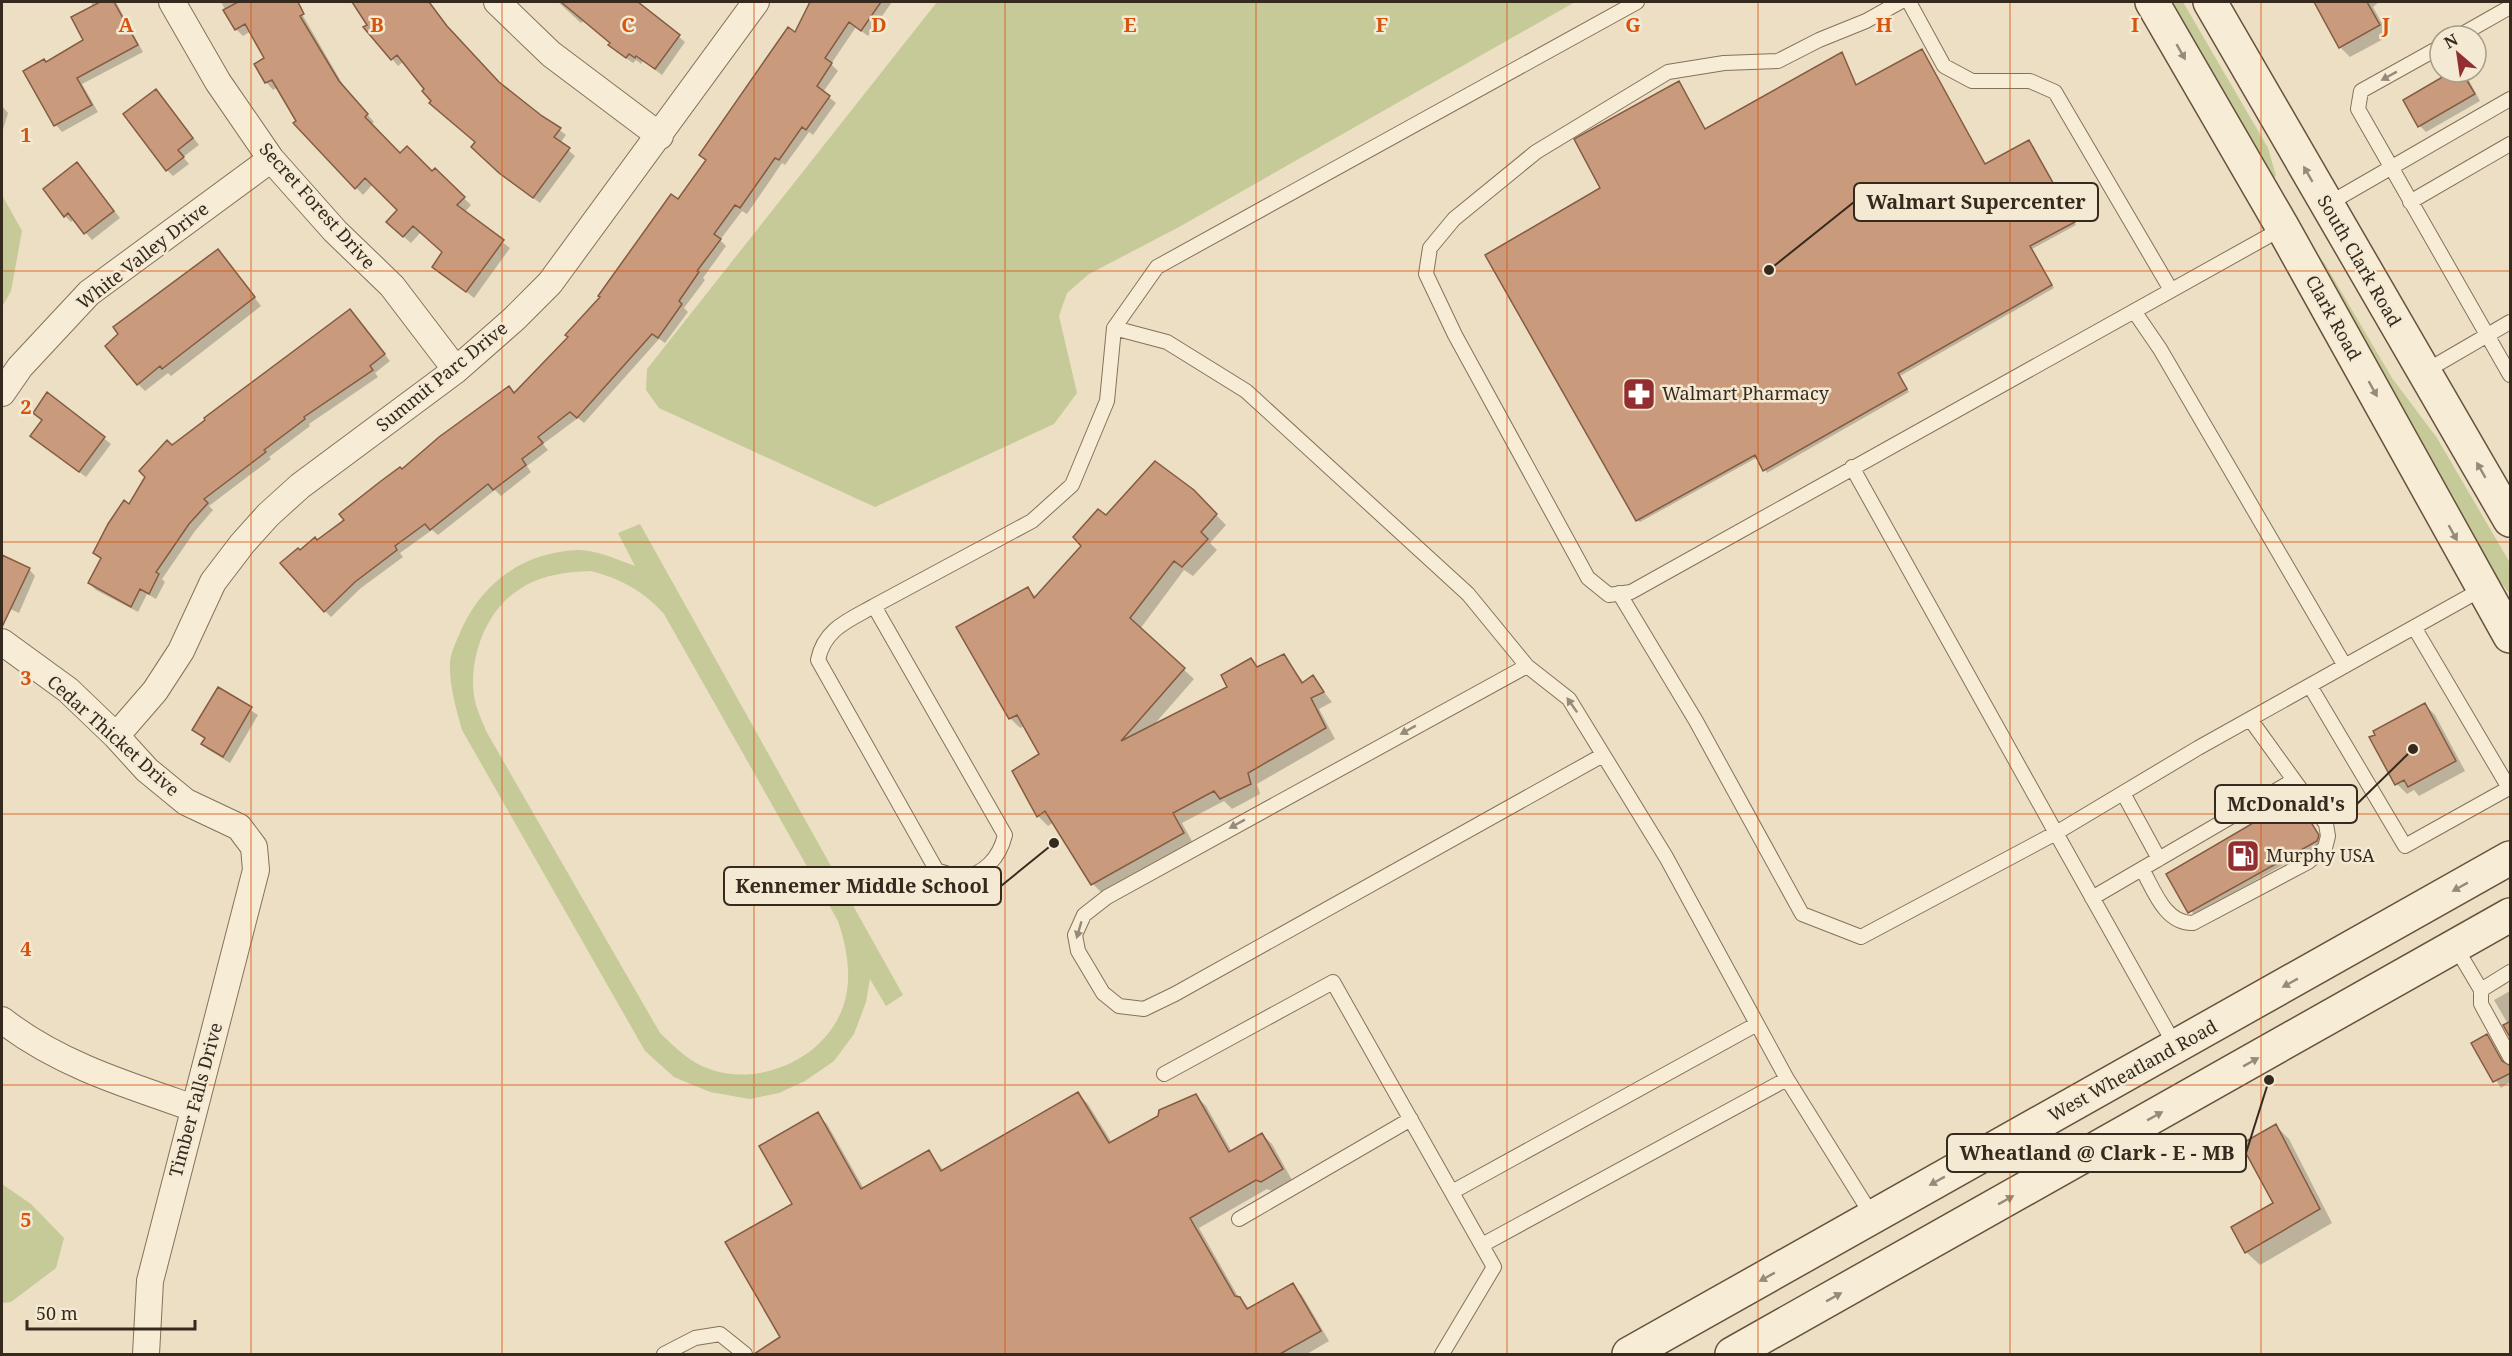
<svg xmlns="http://www.w3.org/2000/svg" width="2512" height="1356" font-family="'Noto Serif',serif">
	<style>
		.green { fill: #c5ca98; fill-rule: evenodd }
		.shadow { fill: #0003 }
		.building { fill: #c99a7b; stroke: #845b42; stroke-width: 1.5 }
		.lines { fill: none; stroke-linecap: round; stroke-linejoin: round }
		.lane-casing { stroke: #86715b; stroke-width: 16 }
		.street-casing { stroke: #86715b; stroke-width: 28 }
		.secondary-casing { stroke: #67523e; stroke-width: 36 }
		.lane { stroke: #f7edd6; stroke-width: 14 }
		.street { stroke: #f7edd6; stroke-width: 26 }
		.secondary { stroke: #f7edd6; stroke-width: 33 }
		.oneway { fill: #968b7a }
		.grid { fill: none; stroke: #d6540e; stroke-width: 1.5; stroke-opacity: 0.55 }
		.labels { text-anchor: middle; stroke-width: 5; stroke-linejoin: round; paint-order: stroke }
		.street-label { font-size: 18px; fill: #36291e; stroke: #f4ead3 }
		.poi-label { font-size: 18px; fill: #36291e; stroke: #f4ead3; text-anchor: start }
		.grid-label { font-size: 20px; text-anchor: middle; font-weight: bold; fill: #d6540e; stroke: #f4ead3; stroke-width: 5; stroke-linejoin: round; paint-order: stroke }
		.leader { fill: none; stroke: #36291e; stroke-width: 2 }
		.callout-dot { fill: #36291e; stroke: #f4ead3; stroke-width: 2 }
		.callout { fill: #f4ead3; stroke: #36291e; stroke-width: 2 }
		.callout-label { font-size: 20px; text-anchor: middle; font-weight: bold; fill: #36291e }
	</style>
	<rect width="100%" height="100%" fill="#ecdfc3"/>
	<path class="green" d="M 937,2 L 1575,2 L 1179,227 L 1089,274 L 1067,293 L 1059,316 L 1077,393 L 1054,424 L 875,507 L 659,408 L 646,390 L 647,369 Z
		M 2154,2 L 2183,2 L 2268,148 L 2276,176 L 2266,181 Z
		M 2,195 L 22,231 L 11,291 L 2,307 Z
		M 2315,251 L 2325,264 L 2392,378 L 2437,438 L 2510,563 L 2510,594 L 2488,567 L 2305,256 Z
		M 640,524 L 903,995 L 886,1006 L 870,979 L 866,1002 L 854,1034 L 834,1061 L 805,1081 L 779,1093 L 750,1099 L 710,1092 L 674,1077 L 645,1051 L 462,730 C 456,708 449,685 450,662 C 451,651 458,638 462,628 C 484,581 525,552 578,550 C 598,550 617,560 635,566 L 618,533 ZM 591,571 C 621,579 644,591 664,614 L 838,921 C 847,948 853,979 843,1007 C 825,1058 762,1086 712,1070 C 690,1063 676,1048 660,1033 L 486,731 C 483,722 477,711 475,701 C 467,663 484,613 517,591 C 539,575 565,572 591,571 Z
		M 2,1184 L 31,1204 L 64,1238 L 56,1268 L 11,1302 L 2,1303 Z"/>
	<path class="shadow" d="M 91,2 L 116,2 L 143,52 L 82,84 L 98,112 L 62,132 L 56,125 L 25,71 L 46,63 L 85,40 L 93,7 Z
		M 221,2 L 295,2 L 346,90 L 374,122 L 371,125 L 400,155 L 432,173 L 435,170 L 471,205 L 464,213 L 510,248 L 474,298 L 434,266 L 444,253 L 421,232 L 411,243 L 395,229 L 399,210 L 373,184 L 363,195 L 295,123 L 298,121 L 278,87 L 273,90 L 266,82 L 266,58 L 251,31 L 243,36 L 236,29 Z
		M 355,2 L 430,2 L 453,35 L 500,84 L 566,135 L 560,143 L 575,156 L 540,203 L 507,179 L 477,143 L 433,101 L 404,61 L 398,66 L 392,59 Z
		M 558,2 L 637,2 L 685,42 L 662,75 L 643,61 L 641,64 L 636,60 L 633,63 L 617,52 L 610,45 L 612,43 L 584,20 L 581,23 Z
		M 811,2 L 892,2 L 868,36 L 856,27 L 831,64 L 838,71 L 823,92 L 836,103 L 813,135 L 809,132 L 785,165 L 782,163 L 747,214 L 742,211 L 720,240 L 726,246 L 703,278 L 705,280 L 684,308 L 688,312 L 665,343 L 659,339 L 584,423 L 578,418 L 543,444 L 548,450 L 527,466 L 531,472 L 501,496 L 495,490 L 438,535 L 432,530 L 400,553 L 403,557 L 361,588 L 331,617 L 325,611 L 300,552 L 346,520 L 402,471 L 515,394 L 570,337 L 679,201 L 707,161 L 701,155 L 796,34 Z
		M 2316,2 L 2379,2 L 2373,7 L 2389,36 L 2350,57 L 2340,47 Z
		M 1922,51 L 1986,165 L 2031,144 L 2076,225 L 2032,249 L 2054,288 L 1900,376 L 1909,392 L 1767,473 L 1758,457 L 1640,522 L 1637,520 L 1602,189 L 1681,86 L 1706,130 L 1842,54 L 1857,86 Z
		M 2454,72 L 2462,72 L 2466,75 L 2480,101 L 2426,132 L 2420,126 Z
		M 162,97 L 199,145 L 183,157 L 189,164 L 173,176 L 167,170 Z
		M 2,106 L 8,113 L 2,133 Z
		M 83,170 L 120,218 L 92,240 L 74,219 L 71,222 L 65,216 Z
		M 225,258 L 261,306 L 171,376 L 168,373 L 145,391 L 138,384 Z
		M 356,317 L 390,361 L 375,373 L 378,377 L 309,424 L 310,426 L 269,457 L 271,459 L 209,506 L 213,510 L 195,531 L 162,579 L 165,582 L 156,599 L 147,594 L 138,612 L 96,590 L 89,583 L 102,560 L 95,553 L 172,447 Z
		M 48,394 L 111,444 L 86,477 L 39,442 L 43,421 L 35,413 Z
		M 1193,491 L 1226,525 L 1210,543 L 1217,550 L 1193,576 L 1184,570 L 1140,629 L 1194,679 L 1152,727 L 1230,688 L 1250,660 L 1259,668 L 1284,656 L 1304,683 L 1312,677 L 1332,702 L 1319,709 L 1335,739 L 1257,784 L 1260,794 L 1232,809 L 1224,801 L 1182,823 L 1193,843 L 1103,894 L 1093,884 L 1054,822 L 1048,826 L 1038,816 L 1041,755 L 1025,726 L 1020,728 L 1010,718 L 1028,588 L 1037,598 L 1106,517 Z
		M 2,557 L 29,569 L 35,576 L 19,613 L 2,605 Z
		M 218,689 L 258,715 L 230,763 L 209,750 L 203,744 L 206,739 L 194,730 Z
		M 2425,705 L 2435,715 L 2465,771 L 2419,796 L 2414,790 L 2407,794 L 2397,784 L 2371,738 Z
		M 2298,803 L 2321,839 L 2320,844 L 2194,915 L 2168,874 Z
		M 2510,991 L 2510,1038 L 2505,1026 L 2508,1024 L 2494,1000 Z
		M 2487,1036 L 2510,1072 L 2510,1082 L 2501,1088 L 2473,1043 Z
		M 1078,1094 L 1088,1104 L 1112,1143 L 1196,1096 L 1206,1106 L 1232,1152 L 1262,1134 L 1272,1144 L 1292,1180 L 1272,1191 L 1267,1189 L 1199,1228 L 1239,1298 L 1250,1309 L 1292,1285 L 1302,1295 L 1329,1341 L 1307,1354 L 778,1354 L 770,1344 L 782,1338 L 794,1204 L 817,1114 L 827,1124 L 864,1189 L 929,1151 L 944,1171 Z
		M 2276,1126 L 2289,1139 L 2332,1223 L 2260,1265 L 2246,1252 L 2275,1203 Z"/>
	<path class="building" d="M 100,2 L 114,2 L 138,45 L 77,78 L 92,105 L 54,126 L 23,71 L 44,59 L 46,62 L 83,40 L 71,17 Z
		M 238,2 L 298,2 L 304,14 L 300,16 L 339,81 L 368,114 L 365,117 L 400,153 L 407,146 L 432,171 L 435,168 L 465,197 L 457,205 L 504,240 L 466,292 L 432,267 L 442,252 L 413,226 L 403,237 L 386,222 L 397,210 L 365,178 L 355,189 L 293,123 L 296,121 L 272,80 L 265,83 L 254,64 L 264,58 L 245,24 L 235,30 L 223,10 Z
		M 352,2 L 429,2 L 447,26 L 499,82 L 542,116 L 561,128 L 554,137 L 570,148 L 533,198 L 499,173 L 471,147 L 475,142 L 429,103 L 431,101 L 422,91 L 424,89 L 397,55 L 391,60 L 363,27 L 367,25 Z
		M 561,2 L 638,2 L 680,35 L 655,69 L 636,56 L 635,58 L 629,54 L 626,58 L 608,45 L 610,43 Z
		M 810,2 L 881,2 L 861,31 L 849,22 L 825,58 L 832,63 L 817,86 L 830,96 L 806,130 L 802,127 L 779,160 L 775,158 L 740,208 L 735,205 L 714,234 L 721,239 L 697,271 L 699,272 L 679,301 L 682,304 L 658,338 L 652,334 L 577,418 L 570,412 L 538,437 L 543,443 L 522,459 L 526,465 L 493,490 L 488,484 L 430,530 L 425,524 L 395,546 L 397,550 L 355,582 L 324,612 L 280,563 L 298,548 L 300,550 L 315,537 L 317,540 L 344,520 L 339,514 L 381,481 L 400,467 L 402,469 L 439,437 L 509,386 L 514,393 L 568,337 L 565,335 L 600,297 L 598,296 L 671,194 L 678,199 L 706,160 L 699,155 L 788,27 L 795,32 Z
		M 2314,2 L 2367,2 L 2380,25 L 2339,48 Z
		M 1922,49 L 1985,164 L 2029,140 L 2075,222 L 2030,246 L 2052,285 L 1898,373 L 1907,389 L 1763,471 L 1755,455 L 1636,521 L 1485,255 L 1600,188 L 1574,139 L 1679,81 L 1705,129 L 1842,52 L 1856,85 Z
		M 2451,72 L 2462,72 L 2475,94 L 2418,127 L 2403,100 Z
		M 156,89 L 193,138 L 178,150 L 184,157 L 166,171 L 123,114 Z
		M 77,162 L 114,211 L 84,234 L 68,213 L 64,217 L 43,189 Z
		M 218,249 L 255,297 L 162,369 L 160,366 L 137,385 L 105,346 L 118,334 L 113,327 Z
		M 350,309 L 385,354 L 370,366 L 373,370 L 304,417 L 305,419 L 264,450 L 266,452 L 204,499 L 208,503 L 189,524 L 156,572 L 159,574 L 149,594 L 140,589 L 131,607 L 88,583 L 101,558 L 93,553 L 108,524 L 124,500 L 129,504 L 145,477 L 139,471 L 167,440 L 172,445 L 205,420 L 204,418 Z
		M 47,392 L 105,437 L 79,472 L 30,436 L 42,420 L 33,413 Z
		M 1155,461 L 1194,490 L 1217,514 L 1201,532 L 1208,539 L 1182,567 L 1174,561 L 1130,618 L 1185,668 L 1121,741 L 1227,687 L 1221,675 L 1251,658 L 1257,667 L 1284,654 L 1302,683 L 1313,675 L 1324,692 L 1311,698 L 1326,728 L 1248,773 L 1251,784 L 1220,799 L 1214,791 L 1173,813 L 1184,833 L 1091,885 L 1045,811 L 1037,817 L 1012,771 L 1039,754 L 1017,715 L 1009,719 L 956,627 L 1028,587 L 1034,598 L 1081,546 L 1073,537 L 1098,509 L 1106,515 Z
		M 2,555 L 30,568 L 2,627 Z
		M 218,687 L 252,707 L 223,757 L 201,744 L 205,738 L 192,730 Z
		M 2425,703 L 2456,761 L 2408,787 L 2404,780 L 2395,785 L 2369,737 L 2375,735 L 2373,731 Z
		M 2296,798 L 2319,835 L 2317,841 L 2188,913 L 2166,874 Z
		M 2511,1021 L 2511,1039 L 2503,1025 Z
		M 2487,1034 L 2502,1061 L 2511,1066 L 2511,1073 L 2493,1082 L 2471,1043 Z
		M 1078,1092 L 1109,1143 L 1158,1116 L 1159,1110 L 1196,1094 L 1229,1152 L 1262,1133 L 1283,1169 L 1261,1182 L 1256,1180 L 1190,1218 L 1235,1296 L 1240,1297 L 1247,1309 L 1293,1283 L 1321,1331 L 1280,1354 L 754,1354 L 780,1337 L 725,1242 L 792,1204 L 759,1146 L 818,1112 L 861,1189 L 929,1150 L 941,1171 Z
		M 2276,1124 L 2320,1209 L 2245,1253 L 2231,1227 L 2273,1203 L 2241,1144 Z"/>
	<g class="lines">
		<defs>
			<path id="lane" d="M 1900,2 L 1866,21 L 1819,40 L 1778,61 L 1724,63 L 1668,72 L 1536,152 L 1454,219 L 1430,248 L 1426,274 L 1455,335 L 1588,578 L 1609,595 L 1631,592 L 2283,228
				M 1909,2 L 1944,66 L 1972,81 L 2030,81 L 2055,92 L 2171,290
				M 2459,36 L 2510,7
				M 2440,47 L 2361,91 L 2358,109 L 2510,375
				M 2410,202 L 2510,144
				M 2328,204 L 2510,99
				M 2134,311 L 2160,349 L 2345,666
				M 1114,328 L 1157,267 L 1637,2
				M 2424,372 L 2510,322
				M 1619,593 L 1696,721 L 1802,914 L 1861,937 L 2056,833 L 1852,467
				M 874,606 C 849,620 824,629 818,660 L 937,871 C 944,872 952,876 960,876 C 984,877 1000,856 1005,835 L 874,606 L 1032,521 L 1072,485 L 1107,401 L 1114,328 L 1167,342 L 1246,391 L 1468,594 L 1527,666
				M 2310,686 L 2405,846 L 2509,788 L 2414,627
				M 2250,719 L 2294,780
				M 2123,793 L 2159,859
				M 2092,898 L 2294,780 L 2326,824 L 2328,836 L 2325,848 L 2308,862 L 2193,923 C 2165,924 2154,890 2142,869
				M 2455,946 L 2481,990 L 2510,972
				M 2481,990 L 2481,1004 L 2510,1057
				M 2176,1047 L 2056,833 L 2198,748 L 2484,588
				M 1164,1074 L 1333,982 L 1494,1267 L 1442,1354
				M 1787,1079 L 1873,1217
				M 1452,1192 L 1757,1024
				M 1239,1219 L 1411,1119
				M 1482,1245 L 1787,1079 L 1666,857 L 1569,699 L 1527,666 L 1107,897 L 1084,915 L 1075,935 L 1078,951 L 1103,993 L 1119,1006 L 1144,1009 L 1175,994 L 1603,755
				M 664,1354 L 695,1338 L 720,1334 L 745,1354"/>
			<path id="street" d="M 172,2 L 218,82 L 271,159 L 335,231 L 392,286 L 456,370
				M 497,2 L 551,54 L 660,136
				M 2,393 L 20,367 L 89,293 L 271,159
				M 2,642 L 68,690 L 116,736 L 147,770 L 186,802 L 239,827 L 254,847 L 256,870 L 150,1281 L 146,1354
				M 116,736 L 155,691 L 181,651 L 213,582 L 242,544 L 268,515 L 300,486 L 456,370 L 514,319 L 550,283 L 756,2
				M 2,1020 C 58,1064 127,1085 194,1108"/>
			<path id="secondary" d="M 2152,2 L 2283,228 L 2510,636
				M 2210,2 L 2510,520
				M 1629,1354 L 2510,858
				M 1732,1354 L 2510,915"/>
		</defs>
		<use href="#lane" class="lane-casing"/>
		<use href="#street" class="street-casing"/>
		<use href="#secondary" class="secondary-casing"/>
		<use href="#lane" class="lane"/>
		<use href="#street" class="street"/>
		<use href="#secondary" class="secondary"/>
	</g>
	<defs><path id="oneway-solid" d="M-6-.8H1V-3.2L6.5 0L1 3.2V.8H-6Z" transform="scale(1.5)"/></defs>
	<g class="oneway">
		<use href="#oneway-solid" transform="translate(2181 52) rotate(60)"/>
		<use href="#oneway-solid" transform="translate(2389 76) rotate(151)"/>
		<use href="#oneway-solid" transform="translate(2308 174) rotate(-120)"/>
		<use href="#oneway-solid" transform="translate(2373 389) rotate(61)"/>
		<use href="#oneway-solid" transform="translate(2481 470) rotate(-120)"/>
		<use href="#oneway-solid" transform="translate(2453 533) rotate(61)"/>
		<use href="#oneway-solid" transform="translate(1572 705) rotate(-125)"/>
		<use href="#oneway-solid" transform="translate(1408 730) rotate(151)"/>
		<use href="#oneway-solid" transform="translate(1237 824) rotate(151)"/>
		<use href="#oneway-solid" transform="translate(2460 887) rotate(151)"/>
		<use href="#oneway-solid" transform="translate(1079 930) rotate(106)"/>
		<use href="#oneway-solid" transform="translate(2290 983) rotate(151)"/>
		<use href="#oneway-solid" transform="translate(2251 1062) rotate(-29)"/>
		<use href="#oneway-solid" transform="translate(2155 1116) rotate(-29)"/>
		<use href="#oneway-solid" transform="translate(1937 1181) rotate(151)"/>
		<use href="#oneway-solid" transform="translate(2006 1200) rotate(-29)"/>
		<use href="#oneway-solid" transform="translate(1767 1277) rotate(151)"/>
		<use href="#oneway-solid" transform="translate(1834 1297) rotate(-29)"/>
	</g>
	<path class="grid" d="M 251,2 L 251,1354M 502,2 L 502,1354M 754,2 L 754,1354M 1005,2 L 1005,1354M 1256,2 L 1256,1354M 1507,2 L 1507,1354M 1758,2 L 1758,1354M 2010,2 L 2010,1354M 2261,2 L 2261,1354M 2,271 L 2510,271M 2,542 L 2510,542M 2,814 L 2510,814M 2,1085 L 2510,1085"/>
	<defs>
		<symbol id="pharmacy-square" viewBox="-11 -11 22 22"><rect x="-9" y="-9" width="18" height="18" rx="4" fill="#922d30" stroke="#f4ead3"/><path d="M-2-6h4v4h4v4h-4v4h-4v-4h-4v-4h4Z" fill="#fff"/></symbol>
		<symbol id="fuel-square" viewBox="-11 -11 22 22"><rect x="-9" y="-9" width="18" height="18" rx="4" fill="#922d30" stroke="#f4ead3"/><path d="M-5.5-6h7V0h2V4h1.3V-2.5L3-4.5l.8-.8L6-3V5H2.5V1h-1V6h-7ZM-4.2-4.7v3.2H.2V-4.7Z" fill="#fff"/></symbol>
	</defs>
	<g fill-rule="evenodd">
		<use href="#pharmacy-square" x="1620" y="375" width="38" height="38"/>
		<use href="#fuel-square" x="2224" y="837" width="38" height="38"/>
	</g>
	<g class="labels">
		<g class="street-label">
			<text transform="translate(317 206) rotate(48)" y="6">Secret Forest Drive</text>
			<text transform="translate(143 256) rotate(-38)" y="6">White Valley Drive</text>
			<text transform="translate(2359 261) rotate(60)" y="6">South Clark Road</text>
			<text transform="translate(2333 318) rotate(61)" y="6">Clark Road</text>
			<text transform="translate(442 377) rotate(-39)" y="6">Summit Parc Drive</text>
			<text transform="translate(113 736) rotate(42)" y="6">Cedar Thicket Drive</text>
			<text transform="translate(2133 1071) rotate(-29)" y="6">West Wheatland Road</text>
			<text transform="translate(196 1100) rotate(-75)" y="6">Timber Falls Drive</text>
		</g>
		<g class="poi-label">
			<text x="1662" y="400">Walmart Pharmacy</text>
			<text x="2266" y="862">Murphy USA</text>
		</g>
	</g>
	<g class="grid-label">
		<text x="126" y="32">A</text>
		<text x="377" y="32">B</text>
		<text x="628" y="32">C</text>
		<text x="879" y="32">D</text>
		<text x="1130" y="32">E</text>
		<text x="1382" y="32">F</text>
		<text x="1633" y="32">G</text>
		<text x="1884" y="32">H</text>
		<text x="2135" y="32">I</text>
		<text x="2386" y="32">J</text>
		<text x="26" y="142">1</text>
		<text x="26" y="414">2</text>
		<text x="26" y="685">3</text>
		<text x="26" y="956">4</text>
		<text x="26" y="1227">5</text>
	</g>
	<path class="leader" d="M1769 270L1854 202M2413 749L2357 804M1054 843L1001 886M2269 1080L2246 1153"/>
	<g class="callout-dot">
		<circle cx="1769" cy="270" r="6"/>
		<circle cx="2413" cy="749" r="6"/>
		<circle cx="1054" cy="843" r="6"/>
		<circle cx="2269" cy="1080" r="6"/>
	</g>
	<g class="callout">
		<rect x="1854" y="183" width="244" height="38" rx="6"/>
		<rect x="2215" y="785" width="142" height="38" rx="6"/>
		<rect x="724" y="867" width="277" height="38" rx="6"/>
		<rect x="1947" y="1134" width="299" height="38" rx="6"/>
	</g>
	<g class="callout-label">
		<text x="1976" y="209">Walmart Supercenter</text>
		<text x="2286" y="811">McDonald's</text>
		<text x="862" y="893">Kennemer Middle School</text>
		<text x="2097" y="1160">Wheatland @ Clark - E - MB</text>
	</g>
	<rect width="2512" height="1356" fill="none" stroke="#36291e" stroke-width="6"/>
	<g transform="translate(2458 54) rotate(331)"><circle r="28" fill="#f4ead3" stroke="#a89d8b" stroke-width="1.5"/>
	<path d="M0-4.5L10 22L0 15L-10 22Z" fill="#922d30"/>
	<text y="-9" font-size="16" font-weight="bold" text-anchor="middle" fill="#36291e">N</text>
	</g>
	<path d="M27 1320v9h168v-9" fill="none" stroke="#36291e" stroke-width="3"/>
	<text x="36" y="1320" font-size="18" fill="#36291e" stroke="#f4ead3" stroke-width="4.5" paint-order="stroke">50 m</text>
</svg>
